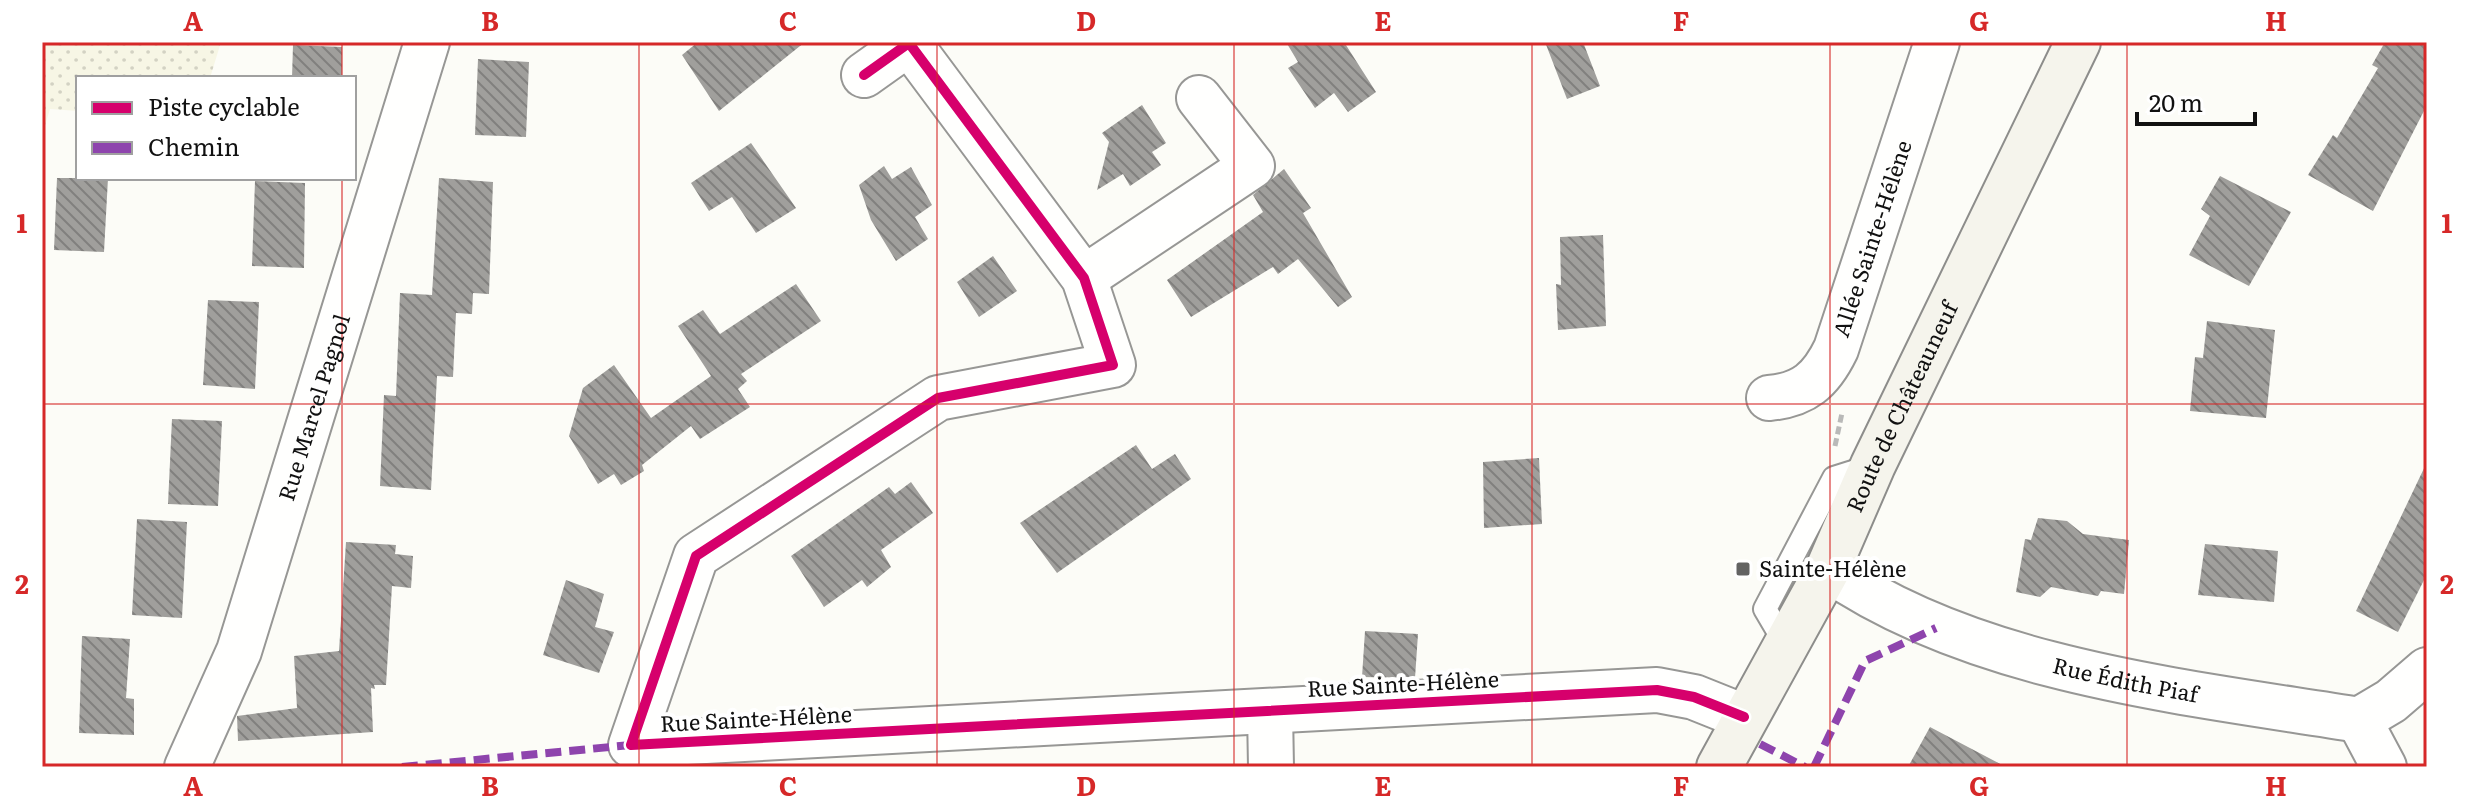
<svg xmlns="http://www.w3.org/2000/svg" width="2469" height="809" font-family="Literata,serif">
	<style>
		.farmland { fill: url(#farmland-dots) }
		.building { fill: url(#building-back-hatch) }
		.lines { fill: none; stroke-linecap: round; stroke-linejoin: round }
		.lane-casing { stroke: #979795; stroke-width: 26 }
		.street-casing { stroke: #979795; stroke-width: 48 }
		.secondary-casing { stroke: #8d8d8b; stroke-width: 48 }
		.path { stroke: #b9b9b8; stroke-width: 5; stroke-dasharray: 8 4; stroke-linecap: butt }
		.lane { stroke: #fffffe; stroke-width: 22 }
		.street { stroke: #fffffe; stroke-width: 44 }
		.secondary { stroke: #f5f4ec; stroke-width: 44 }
		.quiet { stroke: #8e44ad; stroke-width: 8; stroke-dasharray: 16 8; stroke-linecap: butt }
		.cycleway-casing { stroke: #fff; stroke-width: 15 }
		.cycleway { stroke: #d6006c; stroke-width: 10 }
		.grid { fill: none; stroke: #d62828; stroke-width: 2; stroke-opacity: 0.55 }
		.poi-dot { fill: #636362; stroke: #fff; stroke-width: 3 }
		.labels { text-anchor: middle; stroke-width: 8; stroke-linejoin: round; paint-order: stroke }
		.street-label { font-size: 22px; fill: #111; stroke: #fff }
		.poi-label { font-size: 22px; fill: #111; stroke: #fff; text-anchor: start }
		.neatline { fill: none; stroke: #d62828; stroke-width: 3 }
		.grid-label { font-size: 26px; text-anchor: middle; font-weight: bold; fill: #d62828 }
	</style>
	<defs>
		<pattern id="farmland-dots" width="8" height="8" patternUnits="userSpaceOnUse" patternTransform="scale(2)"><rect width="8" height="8" fill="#f7f6e5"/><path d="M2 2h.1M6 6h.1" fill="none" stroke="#d3d2c3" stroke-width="1.8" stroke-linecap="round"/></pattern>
		<pattern id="building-back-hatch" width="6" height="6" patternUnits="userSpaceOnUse" patternTransform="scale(2)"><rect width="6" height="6" fill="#a09f9c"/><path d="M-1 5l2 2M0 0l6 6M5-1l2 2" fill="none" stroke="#81807e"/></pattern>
	</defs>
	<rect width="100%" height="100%" fill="#fcfcf7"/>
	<path class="farmland" d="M 42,42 L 221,42 L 210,78 L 78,78 L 78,111 L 50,109 L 42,135 Z"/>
	<path class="building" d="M 698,42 L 805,42 L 719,111 L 682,55 Z
		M 1286,42 L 1344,42 L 1376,92 L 1348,112 L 1334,93 L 1315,108 L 1288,68 L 1298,62 Z
		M 1545,42 L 1583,42 L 1600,86 L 1567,99 Z
		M 2385,42 L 2427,42 L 2427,105 L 2373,211 L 2308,175 L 2333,135 L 2337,138 L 2378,68 L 2372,65 Z
		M 293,45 L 342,47 L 342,78 L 292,78 Z
		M 478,59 L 529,62 L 526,137 L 475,135 Z
		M 1142,105 L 1166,143 L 1152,152 L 1161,165 L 1130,186 L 1123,174 L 1097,190 L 1109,142 L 1102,133 Z
		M 751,143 L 796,208 L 756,233 L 732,197 L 709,211 L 691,183 Z
		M 884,166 L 892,179 L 911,167 L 932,205 L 915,217 L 928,239 L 896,261 L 871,220 L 859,185 Z
		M 1284,169 L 1311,208 L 1303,213 L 1352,297 L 1338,307 L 1298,259 L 1278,274 L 1273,267 L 1191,317 L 1167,280 L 1263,212 L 1253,195 Z
		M 2220,176 L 2291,212 L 2249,286 L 2189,255 L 2210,216 L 2201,209 Z
		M 57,178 L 108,178 L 104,252 L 54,250 Z
		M 439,178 L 493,182 L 489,294 L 473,293 L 472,314 L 456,313 L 453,377 L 437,376 L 431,490 L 380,486 L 384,395 L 396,396 L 400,293 L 432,295 Z
		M 255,181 L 305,183 L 304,268 L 252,266 Z
		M 1603,235 L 1606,326 L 1558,330 L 1556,284 L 1561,285 L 1560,237 Z
		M 993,256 L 1017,291 L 979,317 L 957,282 Z
		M 796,284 L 821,321 L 741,374 L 747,381 L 738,389 L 750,407 L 700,439 L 691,426 L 642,465 L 644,471 L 621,485 L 614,474 L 598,484 L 569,436 L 583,388 L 614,365 L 651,418 L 711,376 L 678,326 L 703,310 L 720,334 Z
		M 208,300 L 259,302 L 255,389 L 203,385 Z
		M 2207,321 L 2275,330 L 2266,418 L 2190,411 L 2195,357 L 2203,358 Z
		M 172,419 L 222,421 L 218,506 L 168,504 Z
		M 1136,445 L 1152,469 L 1175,454 L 1191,479 L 1057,573 L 1020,523 Z
		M 1539,458 L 1542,524 L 1484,528 L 1483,462 Z
		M 2427,462 L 2427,574 L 2398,632 L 2356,611 Z
		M 911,482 L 933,513 L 881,550 L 891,567 L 867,587 L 862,580 L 824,607 L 791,556 L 889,487 L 895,494 Z
		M 2038,518 L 2067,521 L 2083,534 L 2129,540 L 2124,594 L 2101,591 L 2098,596 L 2051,587 L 2040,597 L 2016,592 L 2025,539 L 2031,540 Z
		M 137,519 L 187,522 L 182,618 L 132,615 Z
		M 346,542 L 396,545 L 395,554 L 413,556 L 411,588 L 392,586 L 386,685 L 374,685 L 375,689 L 371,688 L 373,732 L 238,741 L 237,716 L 297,708 L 294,656 L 339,651 Z
		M 2205,544 L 2278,551 L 2274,602 L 2198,595 Z
		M 566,580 L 604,594 L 595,627 L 614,632 L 599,673 L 543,655 Z
		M 1365,631 L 1418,634 L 1415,678 L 1362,677 Z
		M 82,636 L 130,639 L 126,698 L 134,699 L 134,735 L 79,733 Z
		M 1930,727 L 2006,767 L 1908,767 Z"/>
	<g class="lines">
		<defs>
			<path id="lane" d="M 1785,643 L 1765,609 L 1834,478 L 1872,466"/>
			<g id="street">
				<path d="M 864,75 L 909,43 L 1084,278 L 1113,365 L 938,398 L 696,556 L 631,745 L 1657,690 L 1694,697 L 1744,717"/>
				<path d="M 1084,278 L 1252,166 L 1199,98"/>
				<path id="s1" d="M 1769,398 C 1804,395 1821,380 1836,349 L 1937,42"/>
				<path id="s2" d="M 1828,569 C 1975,671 2186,692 2359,720 L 2391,701 L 2427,670"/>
				<path d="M 1270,712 L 1271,767"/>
				<path d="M 2359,720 L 2384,767"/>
				<path id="s3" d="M 187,767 L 239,651 L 427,42"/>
			</g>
			<g id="secondary">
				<path id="s4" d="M 1719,767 L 1828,569 L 1873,465 L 2078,42"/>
			</g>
		</defs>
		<use href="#lane" class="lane-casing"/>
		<use href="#street" class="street-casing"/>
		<use href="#secondary" class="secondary-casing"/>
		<path class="path" d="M 1835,446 L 1842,413"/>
		<use href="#lane" class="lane"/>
		<use href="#street" class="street"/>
		<use href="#secondary" class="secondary"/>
		<path class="quiet" d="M 1760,744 L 1805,767
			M 402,767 L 631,745
			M 1814,767 L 1865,661 L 1936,628"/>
		<defs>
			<path id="cycleway" d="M 864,75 L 909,43 L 1084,278 L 1113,365 L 938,398 L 696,556 L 631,745 L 1657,690 L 1694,697 L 1744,717"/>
		</defs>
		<use href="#cycleway" class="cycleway-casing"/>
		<use href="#cycleway" class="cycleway"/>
	</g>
	<path class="grid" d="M 342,42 L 342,78M 639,42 L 639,767M 937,42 L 937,767M 1234,42 L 1234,767M 1532,42 L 1532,767M 1830,42 L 1830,767M 2127,42 L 2127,767M 342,178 L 342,767M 42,404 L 2427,404"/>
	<rect class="poi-dot" x="1735" y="561" width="16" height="16" rx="4"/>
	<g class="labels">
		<g class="street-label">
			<text dy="8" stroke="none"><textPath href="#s1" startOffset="204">Allée Sainte-Hélène</textPath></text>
			<text dy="8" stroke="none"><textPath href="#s3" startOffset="382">Rue Marcel Pagnol</textPath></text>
			<text dy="8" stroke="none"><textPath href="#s4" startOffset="404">Route de Châteauneuf</textPath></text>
			<text dy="8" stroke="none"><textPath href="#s2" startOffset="320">Rue Édith Piaf</textPath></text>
			<text transform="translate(1403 684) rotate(-3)" y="8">Rue Sainte-Hélène</text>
			<text transform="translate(756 719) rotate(-3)" y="8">Rue Sainte-Hélène</text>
		</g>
		<g class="poi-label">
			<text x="1759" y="577">Sainte-Hélène</text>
		</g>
	</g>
	<rect width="2469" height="809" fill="none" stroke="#ffffff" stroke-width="88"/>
	<rect x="76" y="76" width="280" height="104" fill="#ffffff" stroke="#a0a0a0" stroke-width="2"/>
	<rect x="92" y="102" width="40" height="12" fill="#d6006c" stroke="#a0a0a0" stroke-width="2"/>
	<text x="148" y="116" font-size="24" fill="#111111">Piste cyclable</text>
	<rect x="92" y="142" width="40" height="12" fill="#8e44ad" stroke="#a0a0a0" stroke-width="2"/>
	<text x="148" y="156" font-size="24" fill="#111111">Chemin</text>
	<path d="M2137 112v12h118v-12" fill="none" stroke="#111111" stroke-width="4"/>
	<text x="2149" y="112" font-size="24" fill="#111111" stroke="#ffffff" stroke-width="6" paint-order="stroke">20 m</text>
	<rect x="44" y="44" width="2381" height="721" class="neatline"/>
	<g class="grid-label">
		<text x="193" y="31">A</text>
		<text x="490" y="31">B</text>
		<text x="788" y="31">C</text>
		<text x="1086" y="31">D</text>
		<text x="1383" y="31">E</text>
		<text x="1681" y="31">F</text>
		<text x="1979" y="31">G</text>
		<text x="2276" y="31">H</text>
		<text x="22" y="233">1</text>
		<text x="2447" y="233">1</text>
		<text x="22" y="594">2</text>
		<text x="2447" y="594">2</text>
		<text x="193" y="796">A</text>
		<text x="490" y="796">B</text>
		<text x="788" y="796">C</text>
		<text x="1086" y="796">D</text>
		<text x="1383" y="796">E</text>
		<text x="1681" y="796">F</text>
		<text x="1979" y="796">G</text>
		<text x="2276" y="796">H</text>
	</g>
</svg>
